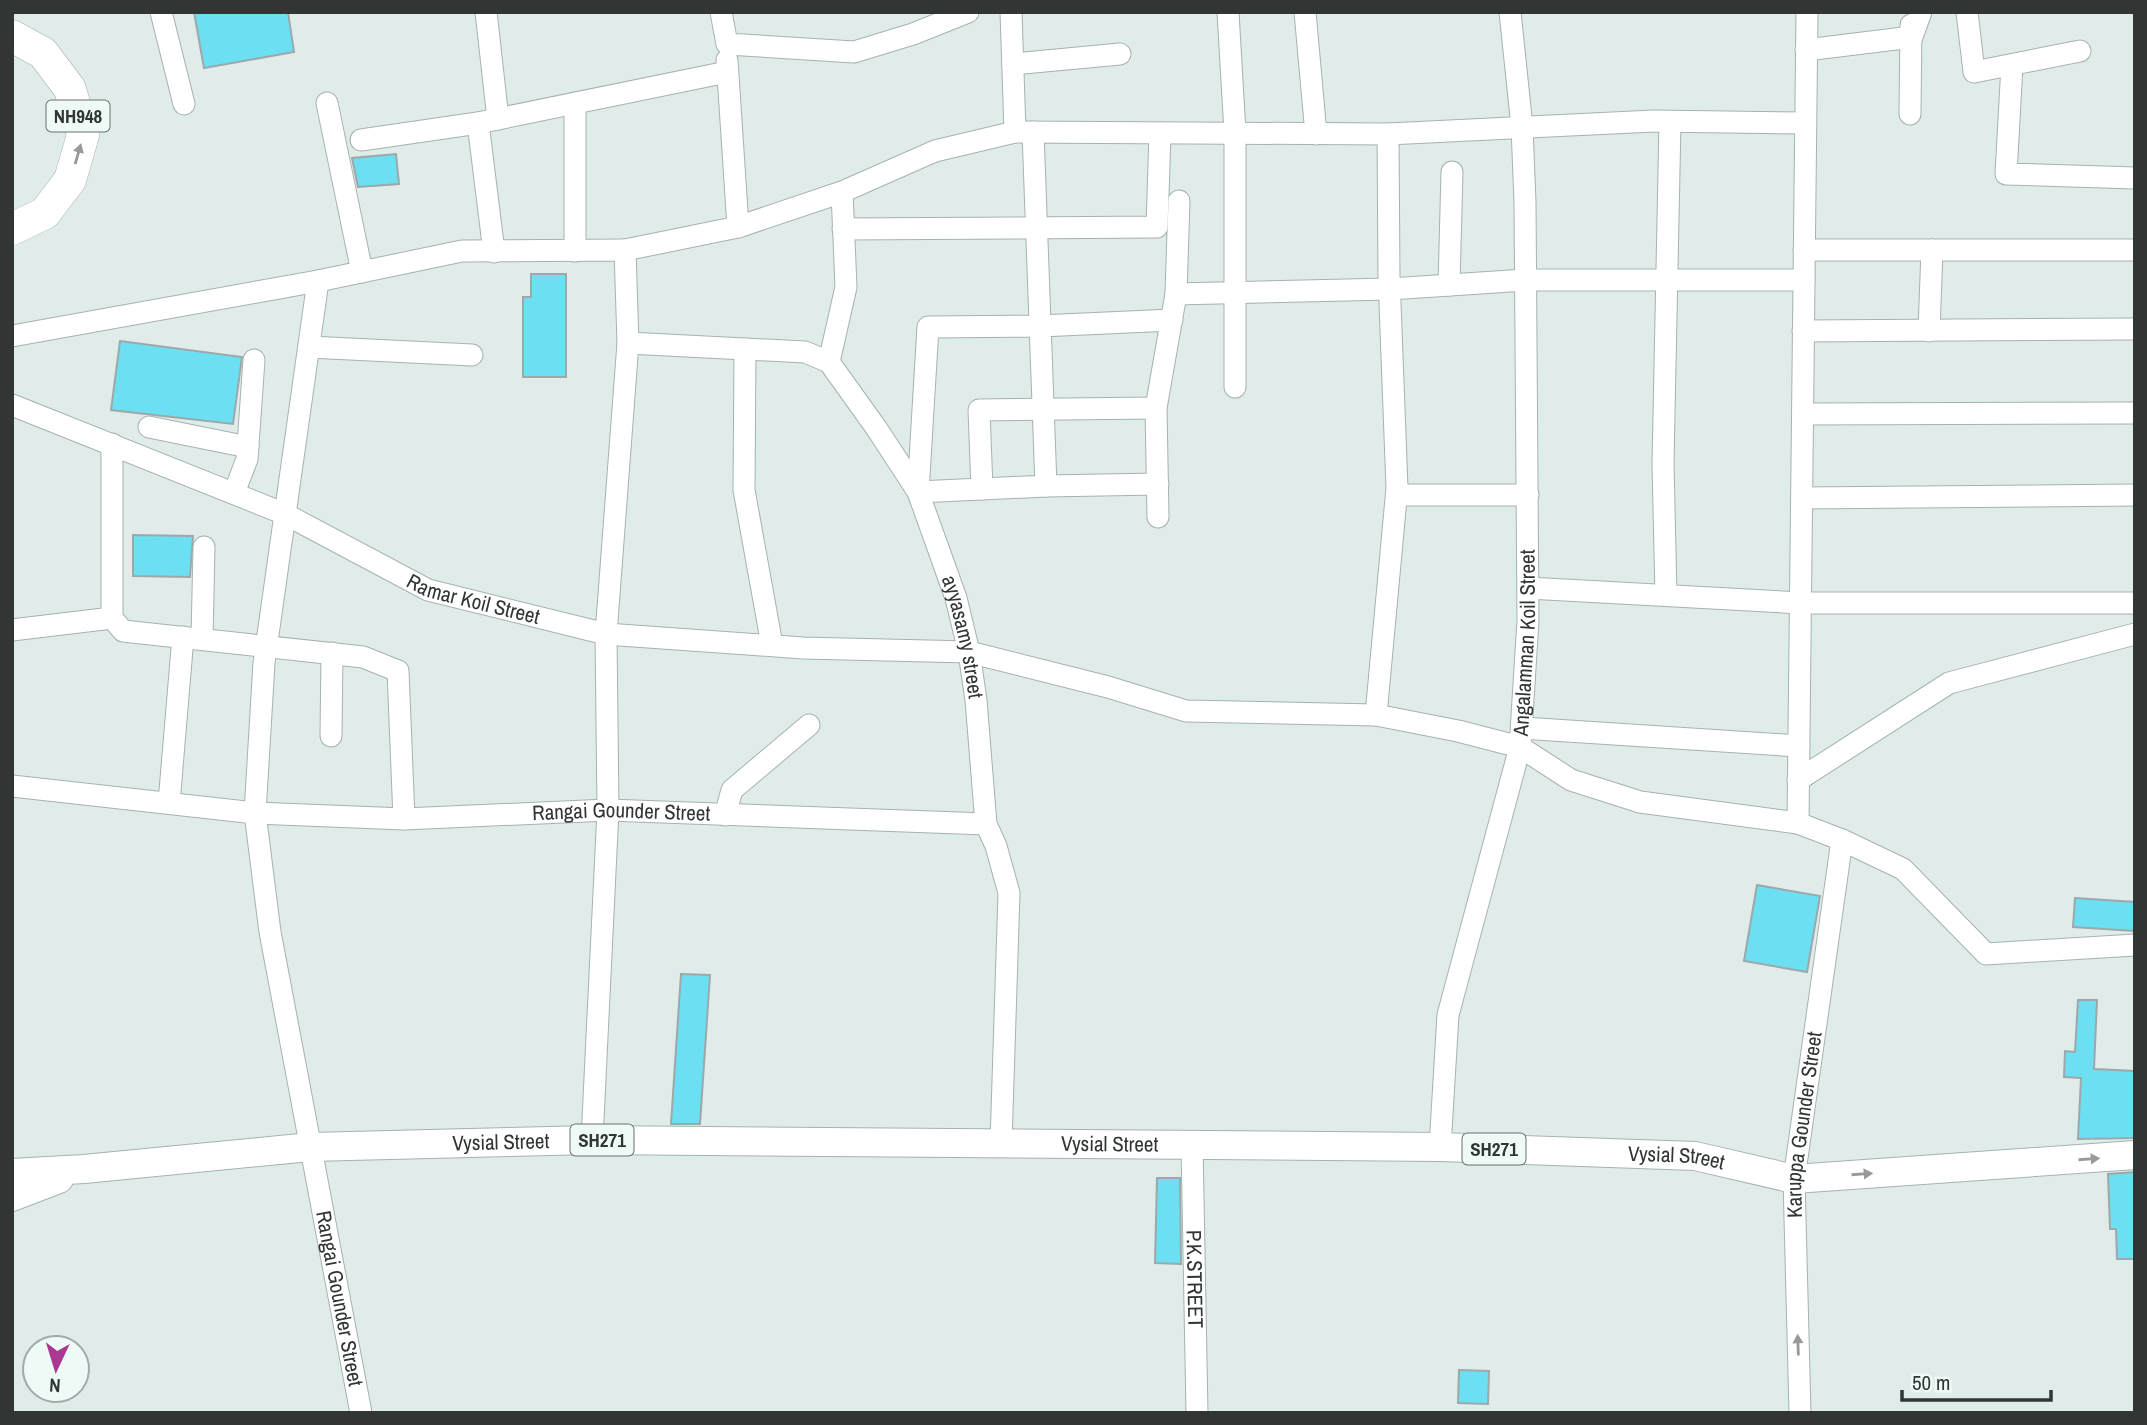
<svg xmlns="http://www.w3.org/2000/svg" width="2147" height="1425" font-family="'Archivo Narrow',sans-serif">
	<style>
		.building { fill: #6ce0f2; stroke: #9ca8aa; stroke-width: 2 }
		.lines { fill: none; stroke-linecap: round; stroke-linejoin: round }
		.minor-casing { stroke: #a6b2ae; stroke-width: 23 }
		.major-casing { stroke: #a6b2ae; stroke-width: 30 }
		.highway-casing { stroke: #a6b2ae; stroke-width: 33 }
		.minor { stroke: #fff; stroke-width: 21 }
		.major { stroke: #fff; stroke-width: 28 }
		.highway { stroke: #fff; stroke-width: 32 }
		.oneway { fill: #989a9a }
		.labels { text-anchor: middle; stroke-width: 5; stroke-linejoin: round; paint-order: stroke }
		.shield { fill: #edfaf6; stroke: #69706e; stroke-width: 2 }
		.shield-label { font-size: 19px; font-weight: bold; fill: #313534 }
		.street-label { font-size: 21px; fill: #313534; stroke: #edfaf6 }
	</style>
	<rect width="100%" height="100%" fill="#e0ece9"/>
	<path class="building" d="M 194,12 L 288,12 L 294,52 L 204,68 Z
		M 396,154 L 399,184 L 358,187 L 352,158 Z
		M 531,274 L 566,274 L 566,377 L 523,377 L 523,297 L 531,297 Z
		M 120,341 L 242,357 L 233,424 L 111,410 Z
		M 133,535 L 193,536 L 190,577 L 133,576 Z
		M 1757,885 L 1820,896 L 1807,972 L 1744,961 Z
		M 2075,898 L 2135,902 L 2135,931 L 2073,927 Z
		M 681,974 L 710,975 L 700,1124 L 671,1124 Z
		M 2078,1000 L 2097,1000 L 2094,1069 L 2135,1071 L 2135,1138 L 2078,1139 L 2081,1078 L 2064,1077 L 2065,1051 L 2075,1052 Z
		M 2135,1172 L 2135,1259 L 2117,1259 L 2116,1229 L 2110,1229 L 2108,1174 Z
		M 1157,1178 L 1180,1178 L 1181,1264 L 1155,1263 Z
		M 1459,1370 L 1489,1371 L 1488,1404 L 1458,1403 Z"/>
	<g class="lines">
		<defs>
			<g id="minor">
				<path d="M 161,12 L 184,104"/>
				<path d="M 486,12 L 498,119"/>
				<path d="M 721,12 L 727,44 L 854,52 L 913,34 L 968,12"/>
				<path d="M 1011,12 L 1015,132"/>
				<path d="M 1228,12 L 1235,133 L 1235,387"/>
				<path d="M 1305,12 L 1316,134"/>
				<path d="M 1967,12 L 1974,72 L 2080,51"/>
				<path d="M 1806,50 L 1912,37 L 1921,12"/>
				<path d="M 727,60 L 738,227"/>
				<path d="M 1013,64 L 1120,54"/>
				<path d="M 2012,65 L 2006,174 L 2135,178"/>
				<path d="M 327,103 L 362,272"/>
				<path d="M 575,103 L 575,251"/>
				<path d="M 1910,114 L 1911,25"/>
				<path d="M 1033,132 C 1038,250 1042,368 1046,486 L 918,492 L 928,327 L 1040,326 L 1172,320"/>
				<path d="M 361,140 L 478,123"/>
				<path d="M 843,229 L 1157,227 L 1160,133"/>
				<path d="M 625,250 L 738,227 L 842,192 L 935,151 L 1015,132 L 1388,134 L 1654,121 L 1805,123"/>
				<path d="M 1804,250 L 2135,250"/>
				<path d="M 494,252 L 478,123 L 727,72"/>
				<path id="s1" d="M 318,281 L 264,663 L 255,813 L 270,932 L 361,1413"/>
				<path d="M 1449,285 L 1452,172"/>
				<path d="M 1176,294 L 1390,289 L 1525,280 L 1804,280"/>
				<path d="M 1803,331 L 2135,329"/>
				<path d="M 1929,331 L 1932,250"/>
				<path d="M 12,336 L 318,281 L 462,251 L 625,250 L 628,343 L 606,634 L 608,810 L 592,1140"/>
				<path id="s2" d="M 628,343 L 805,352 L 829,362 L 877,429 L 918,492 L 956,598 L 969,652 L 976,700 L 986,824 L 996,846 L 1009,893 L 1001,1143"/>
				<path d="M 309,347 L 472,355"/>
				<path d="M 745,349 L 744,490 L 772,645"/>
				<path d="M 829,362 L 846,287 L 842,192"/>
				<path id="s3" d="M 12,405 L 285,514 L 428,590 L 606,634 L 803,648 L 969,652 L 1108,687 L 1186,711 L 1376,715 L 1458,731 L 1520,747 L 1571,780 L 1640,802 L 1798,823 L 1842,840 L 1903,869 L 1986,954 L 2135,945"/>
				<path d="M 1803,414 L 2135,413"/>
				<path d="M 149,427 L 248,447"/>
				<path d="M 112,444 L 112,618 L 123,631 L 363,657 L 398,671 L 404,819"/>
				<path d="M 1046,486 L 1158,484"/>
				<path d="M 982,489 L 979,410 L 1156,408"/>
				<path d="M 234,493 L 247,459 L 254,360"/>
				<path d="M 1397,495 L 1528,495"/>
				<path d="M 1802,498 L 2135,495"/>
				<path d="M 1158,517 L 1156,408 L 1176,294 L 1179,201"/>
				<path d="M 1528,588 L 1801,603 L 2135,603"/>
				<path d="M 1666,595 L 1663,464 L 1670,122"/>
				<path d="M 12,630 L 112,618"/>
				<path d="M 202,639 L 204,547"/>
				<path d="M 1376,715 L 1397,488 L 1389,277 L 1388,134"/>
				<path d="M 1522,728 L 1799,746"/>
				<path d="M 331,736 L 332,653"/>
				<path d="M 1798,780 L 1949,683 L 2135,634"/>
				<path id="s4" d="M 12,786 L 255,813 L 404,819 L 608,810 L 986,824"/>
				<path d="M 169,803 L 183,637"/>
				<path d="M 725,815 L 732,790 L 809,725"/>
				<path d="M 1798,823 L 1807,12"/>
				<path id="s5" d="M 1192,1144 L 1197,1413"/>
				<path id="s6" d="M 1440,1147 L 1448,1015 L 1520,747 L 1528,621 L 1525,202 L 1522,127 L 1510,12"/>
				<path id="s7" d="M 1800,1413 L 1794,1179 L 1842,840"/>
			</g>
			<g id="major">
				<path id="s8" d="M 12,1173 L 84,1169 L 310,1147 L 592,1140 L 1440,1147 L 1695,1156 L 1794,1179 L 2135,1155"/>
				<path d="M 12,1197 L 59,1179"/>
			</g>
			<path id="highway" d="M 12,36 L 43,53 L 70,89 L 83,135 L 70,180 L 45,213 L 12,229"/>
		</defs>
		<use href="#minor" class="minor-casing"/>
		<use href="#major" class="major-casing"/>
		<use href="#highway" class="highway-casing"/>
		<use href="#minor" class="minor"/>
		<use href="#major" class="major"/>
		<use href="#highway" class="highway"/>
	</g>
	<defs><path id="oneway-solid" d="M-6-.8H1V-3.2L6.5 0L1 3.2V.8H-6Z" transform="scale(1.75)"/></defs>
	<g class="oneway">
		<use href="#oneway-solid" transform="translate(78 154) rotate(-74)"/>
		<use href="#oneway-solid" transform="translate(2089 1159) rotate(-4)"/>
		<use href="#oneway-solid" transform="translate(1862 1174) rotate(-4)"/>
		<use href="#oneway-solid" transform="translate(1798 1345) rotate(-92)"/>
	</g>
	<g class="labels">
		<g class="shield">
			<rect x="46.5" y="100.5" width="63" height="31" rx="5"/>
			<rect x="570.5" y="1124.5" width="63" height="31" rx="5"/>
			<rect x="1462.5" y="1133.5" width="63" height="31" rx="5"/>
		</g>
		<g class="shield-label">
			<text x="78" y="123">NH948</text>
			<text x="602" y="1147">SH271</text>
			<text x="1494" y="1156">SH271</text>
		</g>
		<g class="street-label">
			<text dy="7" stroke="none"><textPath href="#s3" startOffset="502">Ramar Koil Street</textPath></text>
			<text dy="7" stroke="none"><textPath href="#s2" startOffset="513">ayyasamy street</textPath></text>
			<text dy="7" stroke="none"><textPath href="#s6" startOffset="514">Angalamman Koil Street</textPath></text>
			<text dy="7" stroke="none"><textPath href="#s4" startOffset="611">Rangai Gounder Street</textPath></text>
			<text dy="7" stroke="none"><textPath href="#s7" startOffset="289">Karuppa Gounder Street</textPath></text>
			<text dy="7" stroke="none"><textPath href="#s8" startOffset="490">Vysial Street</textPath></text>
			<text dy="7" stroke="none"><textPath href="#s8" startOffset="1099">Vysial Street</textPath></text>
			<text dy="7" stroke="none"><textPath href="#s8" startOffset="1666">Vysial Street</textPath></text>
			<text dy="7" stroke="none"><textPath href="#s5" startOffset="135">P.K.STREET</textPath></text>
			<text dy="7" stroke="none"><textPath href="#s1" startOffset="1029">Rangai Gounder Street</textPath></text>
		</g>
	</g>
	<rect width="2147" height="1425" fill="none" stroke="#313534" stroke-width="28"/>
	<g transform="translate(56 1369) rotate(184)"><circle r="33" fill="#edfaf6" stroke="#a2aba8" stroke-width="2"/>
	<path d="M0-5L12 26L0 18L-12 26Z" fill="#ab3892"/>
	<text y="-10" font-size="19" font-weight="bold" text-anchor="middle" fill="#313534">N</text>
	</g>
	<path d="M1902 1390v10h149v-10" fill="none" stroke="#313534" stroke-width="3.5"/>
	<text x="1912" y="1390" font-size="21" fill="#313534" stroke="#edfaf6" stroke-width="5" paint-order="stroke">50 m</text>
</svg>
